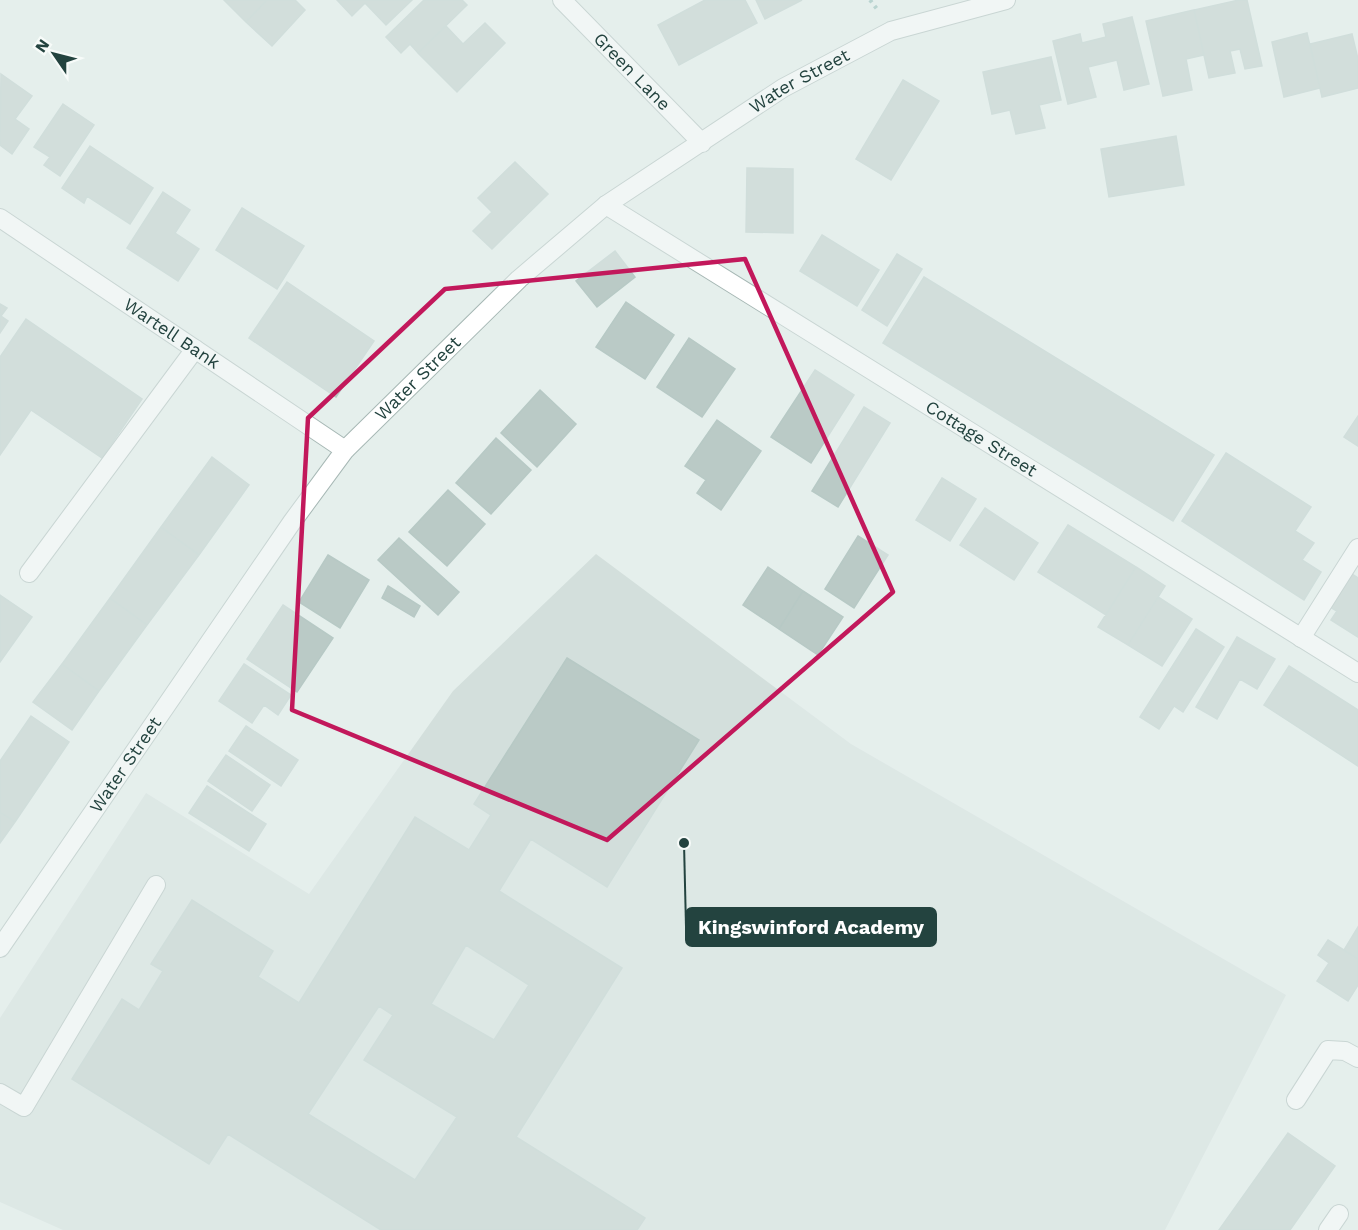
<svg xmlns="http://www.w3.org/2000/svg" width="1358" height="1230" font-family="'Work Sans',sans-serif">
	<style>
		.built { fill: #d3dfdc }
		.building { fill: #bacac6; stroke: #b7c9c5; stroke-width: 1.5; fill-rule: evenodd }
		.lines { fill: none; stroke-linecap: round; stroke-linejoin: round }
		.minor-casing { stroke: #a7b8b5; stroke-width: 20 }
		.path { stroke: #84b4ad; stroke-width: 4; stroke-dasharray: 3 4.5; stroke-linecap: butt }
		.minor { stroke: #fff; stroke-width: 18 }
		.marked { fill: none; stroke: #c2185b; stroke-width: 4.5; stroke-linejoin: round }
		.labels { text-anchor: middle; stroke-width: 4.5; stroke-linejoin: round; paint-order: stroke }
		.street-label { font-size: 18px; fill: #23433f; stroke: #f7fbf9 }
		.leader { fill: none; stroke: #23433f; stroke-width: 2 }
		.callout-dot { fill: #23433f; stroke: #f7fbf9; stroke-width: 2 }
		.callout { fill: #23433f; stroke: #23433f; stroke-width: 2 }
		.callout-label { font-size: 20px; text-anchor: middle; font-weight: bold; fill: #fff }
	</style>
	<rect width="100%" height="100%" fill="#e5efec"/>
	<path class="built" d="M 596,554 L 851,744 L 1286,995 L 1165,1230 L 63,1230 L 0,1202 L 0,1018 L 146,793 L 309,894 L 453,691 Z"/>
	<path class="building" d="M 224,0 L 267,0 L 246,22 Z
		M 267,0 L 295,0 L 305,10 L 272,46 L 246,22 Z
		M 337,0 L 412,0 L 386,25 L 365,3 L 352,16 Z
		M 424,0 L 462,0 L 467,5 L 418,53 L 410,44 L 401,53 L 386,37 Z
		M 705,0 L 745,0 L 757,23 L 679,65 L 658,25 Z
		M 756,0 L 802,0 L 765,19 Z
		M 1239,0 L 1247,0 L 1262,66 L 1245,69 L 1240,49 L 1230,51 L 1235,73 L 1209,78 L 1194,10 Z
		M 1194,10 L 1204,55 L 1186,59 L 1192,90 L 1163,96 L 1146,21 Z
		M 1132,17 L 1149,84 L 1124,90 L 1117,60 L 1088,67 L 1096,97 L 1068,104 L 1053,41 L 1080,34 L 1082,43 L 1106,37 L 1103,24 Z
		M 485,23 L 505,43 L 457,92 L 418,53 L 446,26 L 463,44 Z
		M 1307,33 L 1320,88 L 1284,97 L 1272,42 Z
		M 1352,34 L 1358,59 L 1358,88 L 1322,97 L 1310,44 Z
		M 1051,57 L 1061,100 L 1039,105 L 1045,128 L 1016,134 L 1010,110 L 992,114 L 983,72 Z
		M 1,74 L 32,96 L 15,119 L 29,129 L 12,154 L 0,145 Z
		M 903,80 L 939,101 L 891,180 L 856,159 Z
		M 63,104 L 94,125 L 60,176 L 44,165 L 50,157 L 34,147 Z
		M 1176,136 L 1184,185 L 1109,197 L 1101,149 Z
		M 90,146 L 153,188 L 130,224 L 87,196 L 84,203 L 62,188 Z
		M 515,162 L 548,194 L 492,249 L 473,231 L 492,212 L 478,198 Z
		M 747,168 L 793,169 L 793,233 L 746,232 Z
		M 163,192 L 190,210 L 175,233 L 199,249 L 178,281 L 127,248 Z
		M 242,208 L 304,246 L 277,289 L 216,250 Z
		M 822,235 L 879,270 L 857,306 L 800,271 Z
		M 615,251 L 635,277 L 597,307 L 576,281 Z
		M 897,254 L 922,269 L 887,326 L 862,310 Z
		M 924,277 L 1214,455 L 1173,521 L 883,343 Z
		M 287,282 L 374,341 L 336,397 L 249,338 Z
		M 626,302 L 674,335 L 645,379 L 596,347 Z
		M 0,304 L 7,308 L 1,316 L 8,321 L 0,333 Z
		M 26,319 L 142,399 L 102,458 L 31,410 L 0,455 L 0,357 Z
		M 689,338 L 735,369 L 702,417 L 657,387 Z
		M 815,370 L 854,395 L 811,463 L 771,437 Z
		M 540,390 L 576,424 L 537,467 L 501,433 Z
		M 864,407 L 890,423 L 838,507 L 812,491 Z
		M 1358,416 L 1358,446 L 1344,437 Z
		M 717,420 L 761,451 L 721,510 L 697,493 L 706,480 L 685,466 Z
		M 496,438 L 531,470 L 491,514 L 456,483 Z
		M 1226,453 L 1311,507 L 1295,531 L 1314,543 L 1302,560 L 1321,572 L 1304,600 L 1182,521 Z
		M 212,457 L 249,485 L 199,555 L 161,527 Z
		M 942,478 L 976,499 L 950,541 L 916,520 Z
		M 448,490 L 485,524 L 447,566 L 409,532 Z
		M 985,508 L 1038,543 L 1014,580 L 960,545 Z
		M 1068,525 L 1136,567 L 1106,615 L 1038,572 Z
		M 161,527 L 199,555 L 147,625 L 110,598 Z
		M 858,536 L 888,555 L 854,608 L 825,589 Z
		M 399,538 L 459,592 L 438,615 L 378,560 Z
		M 328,555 L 369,580 L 340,628 L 299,602 Z
		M 768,567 L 803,591 L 779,629 L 743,605 Z
		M 1136,567 L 1165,586 L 1128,645 L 1098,627 Z
		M 1349,572 L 1358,578 L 1358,637 L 1331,620 L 1337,611 L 1328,606 Z
		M 388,586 L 420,606 L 414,617 L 382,598 Z
		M 803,591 L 843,617 L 818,655 L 779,629 Z
		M 0,595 L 32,617 L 0,662 Z
		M 1158,597 L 1192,619 L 1162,666 L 1128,645 Z
		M 110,598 L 147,625 L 99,691 L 62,664 Z
		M 283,605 L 333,638 L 297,692 L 247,659 Z
		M 1196,629 L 1224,647 L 1183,712 L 1174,706 L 1159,729 L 1140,717 Z
		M 1237,637 L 1275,659 L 1257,689 L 1240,679 L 1217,719 L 1196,707 Z
		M 567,658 L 699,740 L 607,887 L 531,839 L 499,891 L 622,968 L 516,1137 L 645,1218 L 637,1230 L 381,1230 L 228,1134 L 209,1164 L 72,1079 L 122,999 L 139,1010 L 163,971 L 151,964 L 192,900 L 273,951 L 258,977 L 299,1003 L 415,817 L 469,850 L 491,815 L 474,804 ZM 466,945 L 529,985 L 494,1040 L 431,1004 ZM 379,1006 L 393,1015 L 364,1060 L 457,1117 L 415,1180 L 308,1114 Z
		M 62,664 L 99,691 L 72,730 L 33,702 Z
		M 244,664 L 291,695 L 278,715 L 264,705 L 252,723 L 219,701 Z
		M 1289,666 L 1358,710 L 1358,766 L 1264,705 Z
		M 31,716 L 69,742 L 15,822 L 0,812 L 0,761 Z
		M 246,726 L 298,760 L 281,786 L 229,751 Z
		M 226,755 L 270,785 L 252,811 L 208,781 Z
		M 207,786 L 266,824 L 249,851 L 189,813 Z
		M 0,812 L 15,822 L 0,843 Z
		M 1358,927 L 1358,959 L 1344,950 Z
		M 1328,940 L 1358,959 L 1358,985 L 1348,1001 L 1317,981 L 1329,963 L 1318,955 Z
		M 1288,1133 L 1335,1166 L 1290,1230 L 1219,1230 Z"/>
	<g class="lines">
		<defs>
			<g id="minor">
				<path id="s1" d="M 562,0 L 702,143"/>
				<path id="s2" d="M 606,205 L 1358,673"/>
				<path id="s3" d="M 0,218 L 345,450"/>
				<path d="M 29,573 L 195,349"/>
				<path d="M 1301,638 L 1358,548"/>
				<path id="s4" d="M 0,948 L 292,522 L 345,450 L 519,279 L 606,205 L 783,88 L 891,31 L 1006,0"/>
				<path d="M 0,1093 L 24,1107 L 156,885"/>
				<path d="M 1296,1100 L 1328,1050 L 1345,1051 L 1358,1058"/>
				<path d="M 1328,1230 L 1339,1214"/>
			</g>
		</defs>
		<use href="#minor" class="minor-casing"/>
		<path class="path" d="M 870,0 L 877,9"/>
		<use href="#minor" class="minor"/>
	</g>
	<path d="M0 0H1358V1230H0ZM 745,259 L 893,592 L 607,840 L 292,710 L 308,418 L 445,289 Z" fill="#e5efec" fill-opacity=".55" fill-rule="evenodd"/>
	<path class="marked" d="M 745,259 L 893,592 L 607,840 L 292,710 L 308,418 L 445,289 Z"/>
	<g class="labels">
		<g class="street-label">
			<text dy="6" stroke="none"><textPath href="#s1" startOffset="100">Green Lane</textPath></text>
			<text dy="6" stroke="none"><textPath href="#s4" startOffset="1194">Water Street</textPath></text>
			<text dy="6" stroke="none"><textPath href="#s3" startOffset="207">Wartell Bank</textPath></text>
			<text dy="6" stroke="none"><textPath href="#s4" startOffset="708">Water Street</textPath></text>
			<text dy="6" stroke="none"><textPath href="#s2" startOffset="442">Cottage Street</textPath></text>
			<text dy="6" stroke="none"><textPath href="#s4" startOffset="222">Water Street</textPath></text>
		</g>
	</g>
	<path class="leader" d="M684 843L686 927"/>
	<circle class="callout-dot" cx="684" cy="843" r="6"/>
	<rect class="callout" x="686" y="908" width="250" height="38" rx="6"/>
	<g class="callout-label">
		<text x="811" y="934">Kingswinford Academy</text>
	</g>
	<g transform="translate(54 54) rotate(305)" stroke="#f7fbf9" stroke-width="4.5" paint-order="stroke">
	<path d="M0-4.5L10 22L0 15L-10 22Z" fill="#23433f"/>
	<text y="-9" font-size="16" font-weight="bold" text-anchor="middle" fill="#23433f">N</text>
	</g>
</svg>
